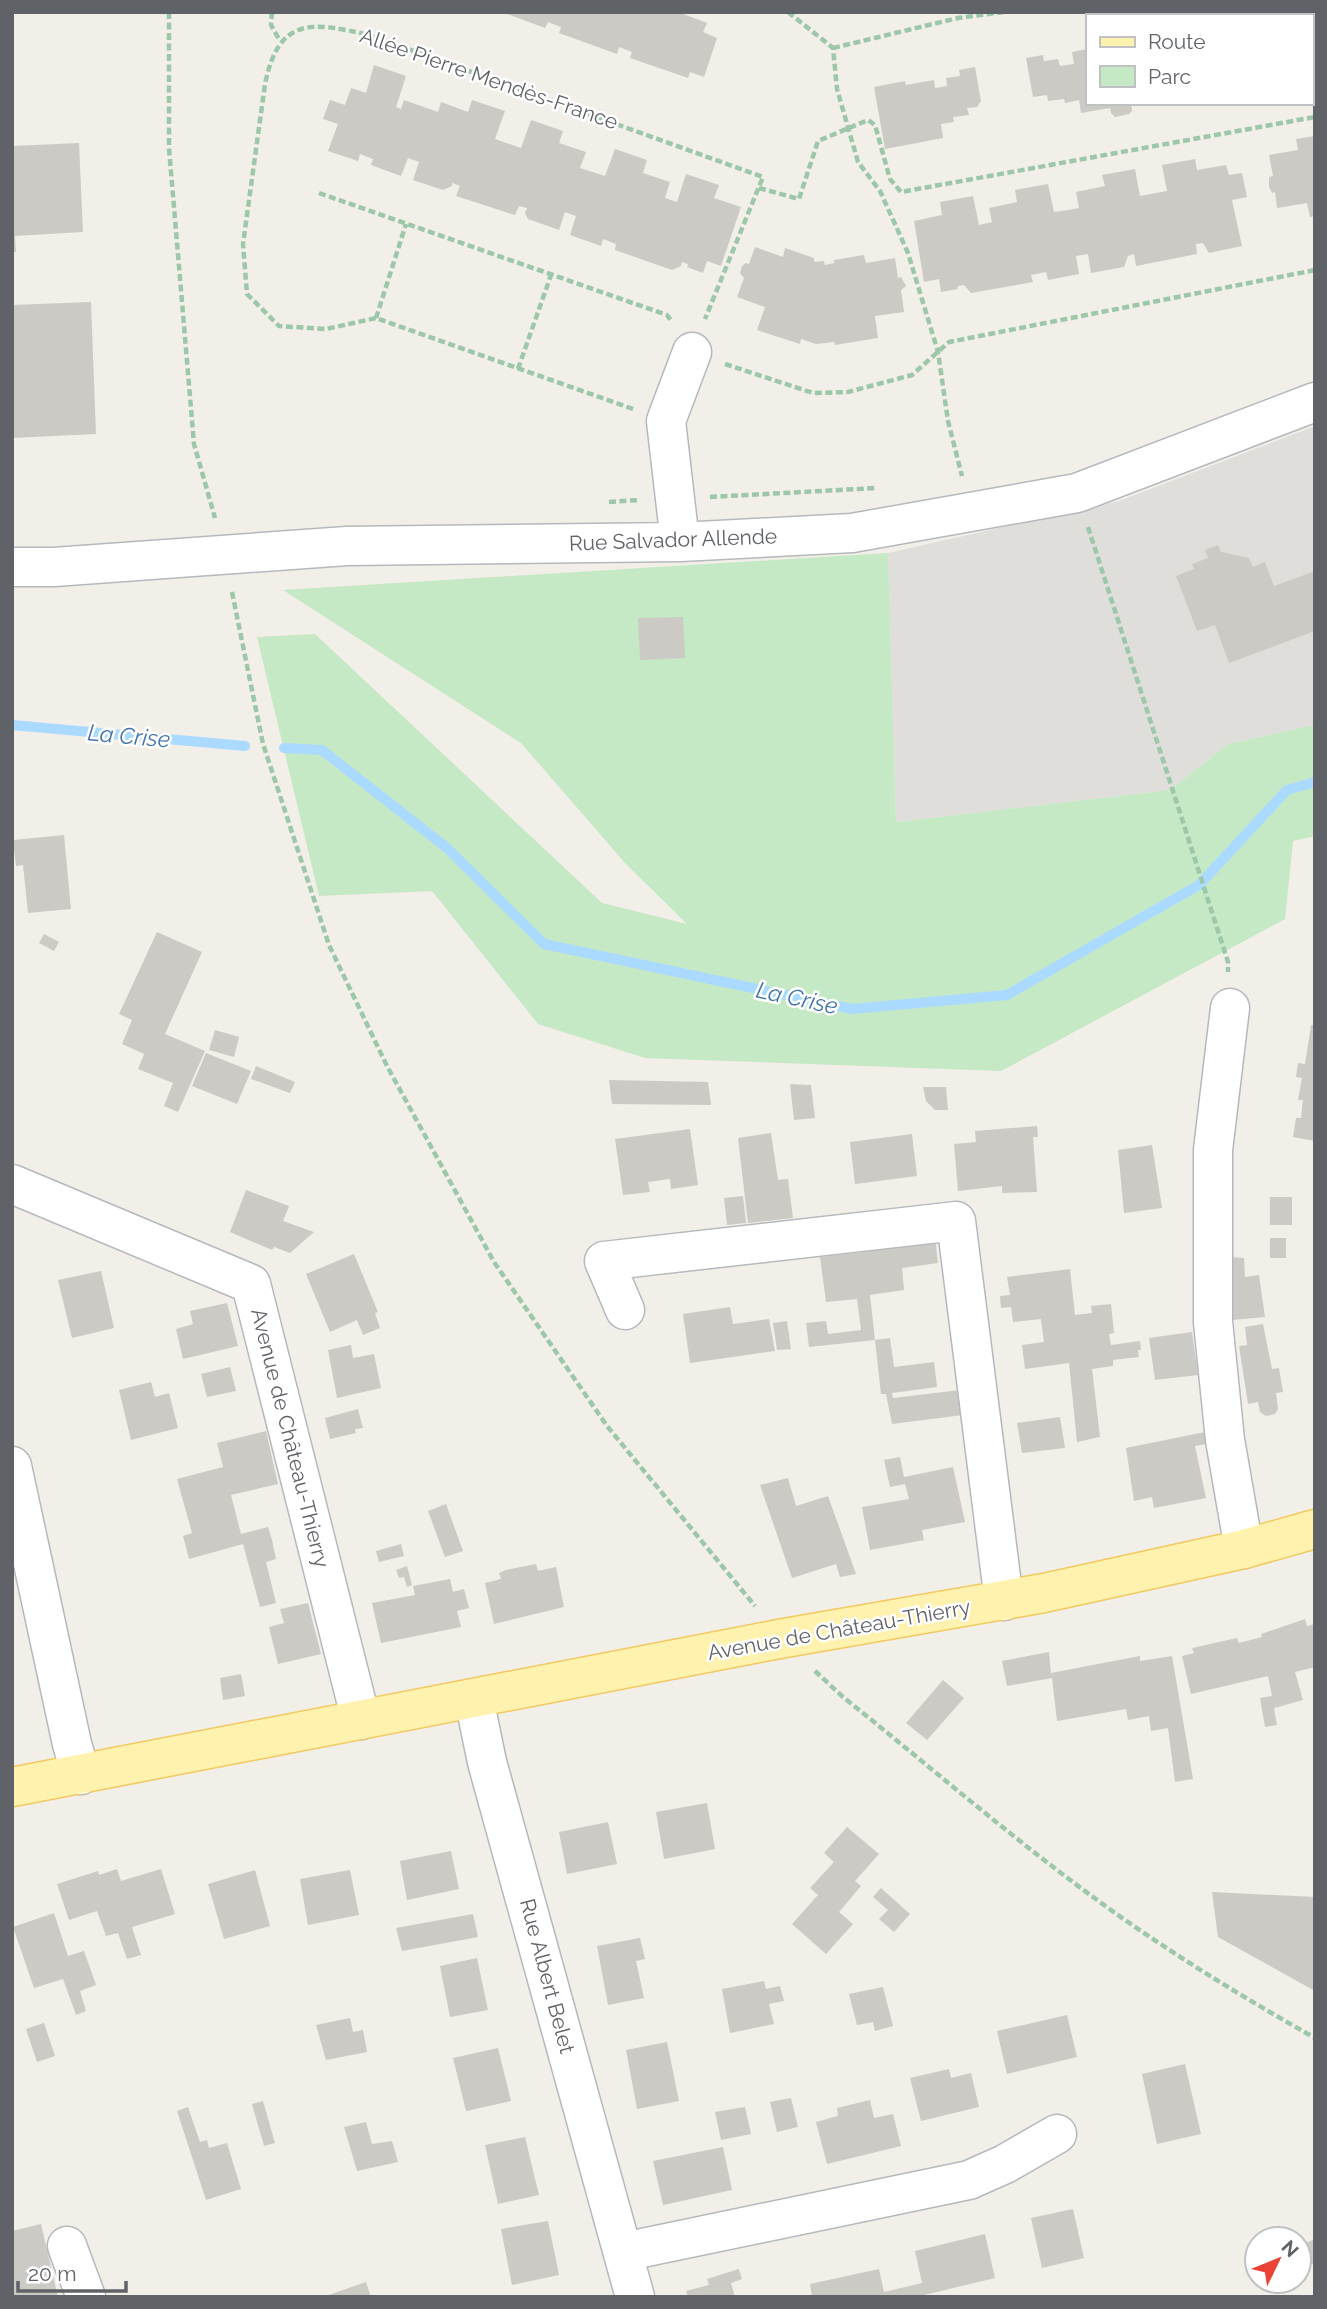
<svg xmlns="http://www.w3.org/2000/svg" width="1327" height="2309" font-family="Raleway,sans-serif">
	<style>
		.industrial { fill: #e0deda }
		.green { fill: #c5e8c5 }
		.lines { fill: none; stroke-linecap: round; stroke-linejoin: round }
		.stream { stroke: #aadaff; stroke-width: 10 }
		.building { fill: #cccac5 }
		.minor-casing { stroke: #b5b8bc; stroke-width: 41 }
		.major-casing { stroke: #f2c960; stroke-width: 41 }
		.path { stroke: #9cc7a9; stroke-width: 4.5; stroke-dasharray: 7 3.5; stroke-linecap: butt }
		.minor { stroke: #fff; stroke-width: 38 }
		.major { stroke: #fff2af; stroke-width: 38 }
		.labels { text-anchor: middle; stroke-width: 5; stroke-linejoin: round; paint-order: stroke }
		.street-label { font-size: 21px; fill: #5f6368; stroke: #fff }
		.water-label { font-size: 23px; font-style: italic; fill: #4174aa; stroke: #fff }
	</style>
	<rect width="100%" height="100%" fill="#f1efe8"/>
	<path class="industrial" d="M 1315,426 L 1315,725 L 1228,744 L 1170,790 L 896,822 L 888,553 L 1119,501 Z"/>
	<path class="green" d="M 888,553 L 896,822 L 1170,790 L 1228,744 L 1315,725 L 1315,836 L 1293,841 L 1285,919 L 1001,1071 L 645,1058 L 538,1024 L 432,891 L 319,896 L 257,637 L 315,634 L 602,903 L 687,924 L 625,863 L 521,743 L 283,590 Z"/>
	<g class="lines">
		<path class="stream" d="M 12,725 L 245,746
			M 284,748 L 322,750 L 447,848 L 544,944 L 852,1009 L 1007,995 L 1199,885 L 1287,790 L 1315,782"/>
	</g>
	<path class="building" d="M 502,12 L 678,12 L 707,23 L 703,32 L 717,38 L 704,77 L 690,72 L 688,78 L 630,58 L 632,52 L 619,47 L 617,54 L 559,33 L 561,27 L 548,22 L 545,28 Z
		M 1087,49 L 1087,103 L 1131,103 L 1132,111 L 1129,114 L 1115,117 L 1111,113 L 1110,108 L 1081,113 L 1079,100 L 1065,103 L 1064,99 L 1048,101 L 1047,95 L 1033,97 L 1026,58 L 1043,55 L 1044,61 L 1058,59 L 1060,66 L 1074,64 L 1072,52 Z
		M 1314,61 L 1315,89 L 1311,90 L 1311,62 Z
		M 374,65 L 406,76 L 396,107 L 401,109 L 404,100 L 438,112 L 441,102 L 468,112 L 472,100 L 505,111 L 495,139 L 521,148 L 531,120 L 563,131 L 559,143 L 586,152 L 580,168 L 605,176 L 615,149 L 647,160 L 643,173 L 670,182 L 665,198 L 677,202 L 686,174 L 719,185 L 714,198 L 741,207 L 721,266 L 707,261 L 703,273 L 687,267 L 688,264 L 682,262 L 681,266 L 672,270 L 615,250 L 616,244 L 603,239 L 601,246 L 570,235 L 576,216 L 565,212 L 559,230 L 528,219 L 525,213 L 527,208 L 519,206 L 515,215 L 456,196 L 460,186 L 452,183 L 452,186 L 443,190 L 413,180 L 419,162 L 408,158 L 401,176 L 371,165 L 373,159 L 360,154 L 358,161 L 328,151 L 338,124 L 323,119 L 330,100 L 345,105 L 351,88 L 366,93 Z
		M 975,67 L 981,101 L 977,107 L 967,108 L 969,115 L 953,117 L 954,122 L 941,124 L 943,138 L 885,149 L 874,87 L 905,81 L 906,85 L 934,80 L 935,88 L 947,86 L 946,78 L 960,76 L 959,70 Z
		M 1315,136 L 1315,216 L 1310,217 L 1307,203 L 1277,208 L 1275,192 L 1272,193 L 1269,187 L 1269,177 L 1273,176 L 1269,155 L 1298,150 L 1296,139 Z
		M 79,143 L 83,232 L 15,236 L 16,252 L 12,252 L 12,146 Z
		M 1195,159 L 1197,170 L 1226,165 L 1229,175 L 1242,173 L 1247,197 L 1232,200 L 1242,246 L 1209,253 L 1203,243 L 1196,244 L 1197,254 L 1136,266 L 1134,254 L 1128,256 L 1124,267 L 1091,273 L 1088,254 L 1076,256 L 1079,274 L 1048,280 L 1046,272 L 1031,275 L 1033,282 L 971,293 L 964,285 L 958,286 L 958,289 L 941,292 L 939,279 L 924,282 L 914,221 L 942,215 L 940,202 L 973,196 L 979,225 L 992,222 L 989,208 L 1017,202 L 1015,190 L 1048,184 L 1054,212 L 1068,210 L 1079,208 L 1076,192 L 1105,186 L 1102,175 L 1135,169 L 1140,196 L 1167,191 L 1162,165 Z
		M 755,247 L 783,257 L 785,248 L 814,258 L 814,262 L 824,261 L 825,265 L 834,263 L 834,260 L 864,255 L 866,263 L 895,258 L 898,278 L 901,277 L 906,286 L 901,290 L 904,312 L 875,316 L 878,338 L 835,345 L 834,342 L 816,344 L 801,339 L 800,344 L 757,330 L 765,307 L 737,297 L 744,278 L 740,273 L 742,266 L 746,263 L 749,264 Z
		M 91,302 L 96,434 L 12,438 L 12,305 Z
		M 1218,545 L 1221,552 L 1249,558 L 1253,567 L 1265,562 L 1274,586 L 1315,571 L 1315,631 L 1229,663 L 1215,625 L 1197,631 L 1176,576 L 1194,569 L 1192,564 L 1208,558 L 1205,550 Z
		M 683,617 L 685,658 L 640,660 L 638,618 Z
		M 64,835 L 71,909 L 28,913 L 23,865 L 16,866 L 13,840 Z
		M 157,932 L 202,952 L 165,1034 L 205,1051 L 178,1112 L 164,1106 L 173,1083 L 138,1069 L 144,1054 L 122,1044 L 132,1020 L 119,1014 Z
		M 44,934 L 59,942 L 54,951 L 39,943 Z
		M 1311,1025 L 1315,1025 L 1315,1141 L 1293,1137 L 1296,1118 L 1301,1118 L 1303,1100 L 1298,1100 L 1302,1078 L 1296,1077 L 1298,1063 L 1305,1064 Z
		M 215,1030 L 239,1037 L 234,1057 L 209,1050 Z
		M 206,1053 L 251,1071 L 237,1104 L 192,1086 Z
		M 256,1066 L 295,1082 L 290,1093 L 251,1079 Z
		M 609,1080 L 708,1082 L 711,1105 L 612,1104 Z
		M 790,1084 L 811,1085 L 815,1118 L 794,1120 Z
		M 923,1087 L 946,1087 L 948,1110 L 935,1110 L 926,1101 Z
		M 1037,1126 L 1038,1137 L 1033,1137 L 1037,1192 L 1002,1193 L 1002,1186 L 958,1191 L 954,1144 L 976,1142 L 975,1131 Z
		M 690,1129 L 698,1185 L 671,1189 L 670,1179 L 648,1182 L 650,1192 L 623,1195 L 615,1139 Z
		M 771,1133 L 778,1180 L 788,1179 L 793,1218 L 748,1223 L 738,1138 Z
		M 912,1134 L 917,1176 L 855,1184 L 850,1142 Z
		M 1152,1145 L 1162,1208 L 1124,1213 L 1118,1150 Z
		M 246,1190 L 289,1206 L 283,1221 L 314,1232 L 290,1253 L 274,1247 L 272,1250 L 230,1232 Z
		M 743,1196 L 746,1223 L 727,1225 L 724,1198 Z
		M 1270,1197 L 1292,1197 L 1292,1225 L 1270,1225 Z
		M 935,1237 L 938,1263 L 902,1268 L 904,1290 L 870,1295 L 875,1340 L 809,1347 L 806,1323 L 826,1321 L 828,1334 L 861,1330 L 857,1299 L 826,1302 L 820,1257 L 865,1252 L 864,1244 Z
		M 1270,1238 L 1286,1238 L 1286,1258 L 1270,1258 Z
		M 354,1254 L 378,1312 L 375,1313 L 380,1328 L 363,1335 L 357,1320 L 330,1332 L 306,1274 Z
		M 1230,1257 L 1244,1258 L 1245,1277 L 1259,1275 L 1265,1317 L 1233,1320 Z
		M 1070,1269 L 1075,1315 L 1092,1313 L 1091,1306 L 1111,1304 L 1114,1333 L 1109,1334 L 1111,1345 L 1140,1341 L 1141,1350 L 1138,1350 L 1139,1357 L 1113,1360 L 1113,1366 L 1092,1369 L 1100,1437 L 1077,1442 L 1069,1363 L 1025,1369 L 1022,1345 L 1044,1342 L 1041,1319 L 1013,1322 L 1011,1307 L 1001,1308 L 1000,1296 L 1010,1295 L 1007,1277 Z
		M 101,1271 L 114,1328 L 72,1338 L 58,1280 Z
		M 227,1303 L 238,1346 L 183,1359 L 176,1329 L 193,1324 L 190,1311 Z
		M 730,1307 L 733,1324 L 769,1319 L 775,1351 L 690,1363 L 683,1314 Z
		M 787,1321 L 791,1349 L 777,1350 L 773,1323 Z
		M 1263,1324 L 1272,1369 L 1279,1368 L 1283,1392 L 1276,1393 L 1278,1409 L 1275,1414 L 1266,1416 L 1260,1412 L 1258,1402 L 1248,1404 L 1239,1346 L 1247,1345 L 1245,1327 Z
		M 1192,1332 L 1198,1375 L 1155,1380 L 1149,1338 Z
		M 890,1338 L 894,1367 L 934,1362 L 937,1387 L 892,1393 L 893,1398 L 960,1390 L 963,1415 L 892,1424 L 886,1394 L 881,1394 L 875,1340 Z
		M 351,1345 L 353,1358 L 374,1354 L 381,1388 L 337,1398 L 328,1350 Z
		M 230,1367 L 236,1391 L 207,1397 L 201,1374 Z
		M 151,1382 L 155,1397 L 169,1393 L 178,1428 L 131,1440 L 119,1390 Z
		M 358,1409 L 363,1428 L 355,1429 L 356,1433 L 330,1439 L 325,1418 Z
		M 1060,1417 L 1065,1448 L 1022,1453 L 1017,1423 Z
		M 266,1431 L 278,1484 L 231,1495 L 241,1534 L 268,1527 L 272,1540 L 276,1559 L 266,1562 L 276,1603 L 260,1607 L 243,1544 L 189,1559 L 183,1536 L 192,1533 L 177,1479 L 223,1467 L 217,1443 Z
		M 1205,1432 L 1207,1444 L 1195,1446 L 1206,1498 L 1154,1508 L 1152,1497 L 1134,1501 L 1126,1448 Z
		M 900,1457 L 904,1477 L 953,1467 L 965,1522 L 922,1530 L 924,1540 L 870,1550 L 862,1507 L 909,1499 L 905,1484 L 890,1487 L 884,1460 Z
		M 788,1478 L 796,1506 L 828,1496 L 856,1574 L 840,1577 L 836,1564 L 792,1578 L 760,1485 Z
		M 446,1504 L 463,1551 L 445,1557 L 428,1511 Z
		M 401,1544 L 404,1556 L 379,1562 L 376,1551 Z
		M 536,1564 L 538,1571 L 556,1567 L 564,1607 L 494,1624 L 485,1583 L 501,1579 L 499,1573 L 506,1570 Z
		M 407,1566 L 412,1585 L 407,1587 L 404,1577 L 399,1578 L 396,1570 Z
		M 450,1579 L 453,1592 L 464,1589 L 469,1608 L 457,1611 L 461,1627 L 381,1643 L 372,1603 L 415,1595 L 413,1586 Z
		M 308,1603 L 321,1654 L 278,1664 L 269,1627 L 284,1623 L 280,1609 Z
		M 1305,1619 L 1307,1626 L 1315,1624 L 1315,1667 L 1295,1672 L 1303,1700 L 1274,1708 L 1277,1725 L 1265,1727 L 1260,1698 L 1272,1696 L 1268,1676 L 1191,1694 L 1182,1656 L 1194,1653 L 1192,1648 L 1237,1638 L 1239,1643 L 1262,1637 L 1261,1634 Z
		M 1049,1652 L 1051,1673 L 1140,1656 L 1140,1661 L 1172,1656 L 1193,1779 L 1175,1782 L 1168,1728 L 1151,1731 L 1149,1716 L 1128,1720 L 1126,1709 L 1057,1721 L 1052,1678 L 1007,1686 L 1002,1661 Z
		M 241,1674 L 245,1696 L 223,1700 L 220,1678 Z
		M 943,1680 L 964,1698 L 927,1740 L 906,1723 Z
		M 707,1803 L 715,1849 L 664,1859 L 656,1812 Z
		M 608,1822 L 617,1864 L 567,1874 L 559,1832 Z
		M 847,1827 L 879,1854 L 855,1881 L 861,1886 L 839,1912 L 853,1924 L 826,1954 L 792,1924 L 818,1895 L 810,1888 L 834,1862 L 824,1853 Z
		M 451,1851 L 459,1889 L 407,1900 L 400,1861 Z
		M 117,1869 L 121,1881 L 161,1869 L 175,1914 L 132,1927 L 141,1955 L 127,1959 L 118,1933 L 106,1936 L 97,1911 L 69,1920 L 57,1884 L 98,1871 L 99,1875 Z
		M 255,1870 L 270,1926 L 224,1939 L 208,1884 Z
		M 350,1870 L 359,1915 L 308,1925 L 300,1879 Z
		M 881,1888 L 910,1914 L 894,1932 L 879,1919 L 888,1910 L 873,1897 Z
		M 1212,1892 L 1315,1897 L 1315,1991 L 1218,1937 Z
		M 54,1913 L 68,1956 L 84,1951 L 96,1985 L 80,1991 L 86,2011 L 76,2015 L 63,1979 L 34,1988 L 13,1927 Z
		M 473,1914 L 478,1937 L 402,1951 L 396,1928 Z
		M 640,1938 L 645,1959 L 636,1961 L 644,1998 L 608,2005 L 597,1946 Z
		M 477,1958 L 488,2010 L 450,2017 L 440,1966 Z
		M 764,1981 L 766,1989 L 780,1986 L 784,2001 L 769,2004 L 774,2024 L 730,2033 L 722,1989 Z
		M 883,1987 L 893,2026 L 875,2031 L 873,2022 L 857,2025 L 849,1994 Z
		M 1067,2015 L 1077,2057 L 1007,2074 L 997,2031 Z
		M 350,2018 L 353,2032 L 363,2030 L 367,2052 L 326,2060 L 316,2025 Z
		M 44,2023 L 55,2056 L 37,2062 L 26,2029 Z
		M 667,2042 L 679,2101 L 637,2109 L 626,2050 Z
		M 498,2048 L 511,2101 L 466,2111 L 453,2058 Z
		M 1185,2064 L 1201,2134 L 1157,2144 L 1142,2074 Z
		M 949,2069 L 951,2078 L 971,2073 L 979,2107 L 921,2121 L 910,2078 Z
		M 791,2098 L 798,2127 L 777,2132 L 770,2102 Z
		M 870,2100 L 874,2118 L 893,2114 L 901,2146 L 827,2164 L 816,2122 L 838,2116 L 837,2108 Z
		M 263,2101 L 275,2143 L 264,2146 L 252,2104 Z
		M 188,2107 L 200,2142 L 207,2140 L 209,2148 L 227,2143 L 241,2189 L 206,2200 L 177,2111 Z
		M 745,2107 L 751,2134 L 721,2140 L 715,2112 Z
		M 366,2122 L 372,2144 L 392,2141 L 398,2162 L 357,2171 L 344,2127 Z
		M 525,2137 L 539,2195 L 498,2204 L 485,2145 Z
		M 723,2147 L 732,2190 L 663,2205 L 653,2161 Z
		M 1073,2209 L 1084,2258 L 1042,2268 L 1031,2218 Z
		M 548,2221 L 559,2275 L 512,2285 L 501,2229 Z
		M 41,2224 L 58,2297 L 12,2297 L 12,2231 Z
		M 985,2234 L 995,2278 L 924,2295 L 925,2297 L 812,2297 L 810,2284 L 879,2269 L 884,2292 L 922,2283 L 915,2251 Z
		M 1315,2239 L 1315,2263 L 1306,2266 L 1299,2246 Z
		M 739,2269 L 742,2279 L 731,2283 L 735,2297 L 688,2297 L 686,2291 L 709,2285 L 707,2279 Z
		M 366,2282 L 371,2297 L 326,2297 L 326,2296 Z"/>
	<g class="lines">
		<defs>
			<path id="minor" d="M 680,542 L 666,421 L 692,352
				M 12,567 L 54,567 L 347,546 L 680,542 L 852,533 L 1077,493 L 1315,402
				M 1230,1008 L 1213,1150 L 1213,1322 L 1225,1440 L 1244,1549
				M 12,1184 L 251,1284 L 361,1720
				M 625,1310 L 604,1261 L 956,1221 L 1004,1601
				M 12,1466 L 72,1744 L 81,1775
				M 474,1699 L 487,1762 L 635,2297
				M 67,2246 L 86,2297
				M 623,2252 L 969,2180 L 1005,2164 L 1057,2134"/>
			<path id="major" d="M 12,1787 L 779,1639 L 1044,1593 L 1244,1549 L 1315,1529"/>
		</defs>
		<use href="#minor" class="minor-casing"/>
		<use href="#major" class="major-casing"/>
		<path class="path" d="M 169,12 L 169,148 L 194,444 L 215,518
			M 272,12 L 271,25 L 280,41
			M 788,12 L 833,48 L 837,89 L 858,162 L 880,191 L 908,253 L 938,352 L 948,421 L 962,476
			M 833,48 L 958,18 L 1004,12
			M 759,188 L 799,199 L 818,141 L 868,120 L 875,125 L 890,179 L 901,192 L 1315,117
			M 319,193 L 667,315 L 672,322
			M 376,318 L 406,224
			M 725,364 L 813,393 L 848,392 L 912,375 L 949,342 L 1315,270
			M 518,369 L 551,275
			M 633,409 L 376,318 L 326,329 L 279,326 L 247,294 L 243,244 L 265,84 C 279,16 312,22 369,35 L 763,177 L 705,319
			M 710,497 L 876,488
			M 609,502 L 639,500
			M 1088,527 L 1228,962 L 1228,972
			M 232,592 L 263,744 L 329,945 L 387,1066 L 494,1262 L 607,1426 L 755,1606
			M 815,1671 L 843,1697 C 947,1780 1048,1870 1159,1943 C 1210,1977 1262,2008 1315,2038"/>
		<use href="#minor" class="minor"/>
		<use href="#major" class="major"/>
	</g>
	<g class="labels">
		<g class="street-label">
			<text transform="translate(489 79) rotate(19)" y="7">Allée Pierre Mendès-France</text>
			<text transform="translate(673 540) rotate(-2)" y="7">Rue Salvador Allende</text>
			<text transform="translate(290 1438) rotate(76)" y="7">Avenue de Château-Thierry</text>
			<text transform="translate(839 1630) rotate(-10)" y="7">Avenue de Château-Thierry</text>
			<text transform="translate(547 1976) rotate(75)" y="7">Rue Albert Belet</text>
		</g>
		<g class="water-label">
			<text transform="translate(129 736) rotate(5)" y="8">La Crise</text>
			<text transform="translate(797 998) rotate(12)" y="8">La Crise</text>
		</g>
	</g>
	<rect width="1327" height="2309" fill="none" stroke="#5f6368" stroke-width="28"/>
	<rect x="1086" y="14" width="228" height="91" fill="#ffffff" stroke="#bfc1c3" stroke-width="2"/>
	<rect x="1100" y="37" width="35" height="10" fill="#fff2af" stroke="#bfc1c3" stroke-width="2"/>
	<text x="1148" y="49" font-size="21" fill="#5f6368">Route</text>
	<rect x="1100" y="66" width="35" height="21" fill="#c5e8c5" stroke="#bfc1c3" stroke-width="2"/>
	<text x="1148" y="84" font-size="21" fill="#5f6368">Parc</text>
	<g transform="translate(1278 2260) rotate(47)"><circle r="33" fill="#ffffff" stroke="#bfc1c3" stroke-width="2"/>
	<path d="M0-5L12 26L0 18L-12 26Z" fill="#ea4335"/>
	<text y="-10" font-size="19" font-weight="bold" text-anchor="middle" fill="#5f6368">N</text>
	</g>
	<path d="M18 2281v10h108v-10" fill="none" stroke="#5f6368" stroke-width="3.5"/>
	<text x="28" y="2281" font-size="21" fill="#5f6368" stroke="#ffffff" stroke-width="5" paint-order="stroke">20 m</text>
</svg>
